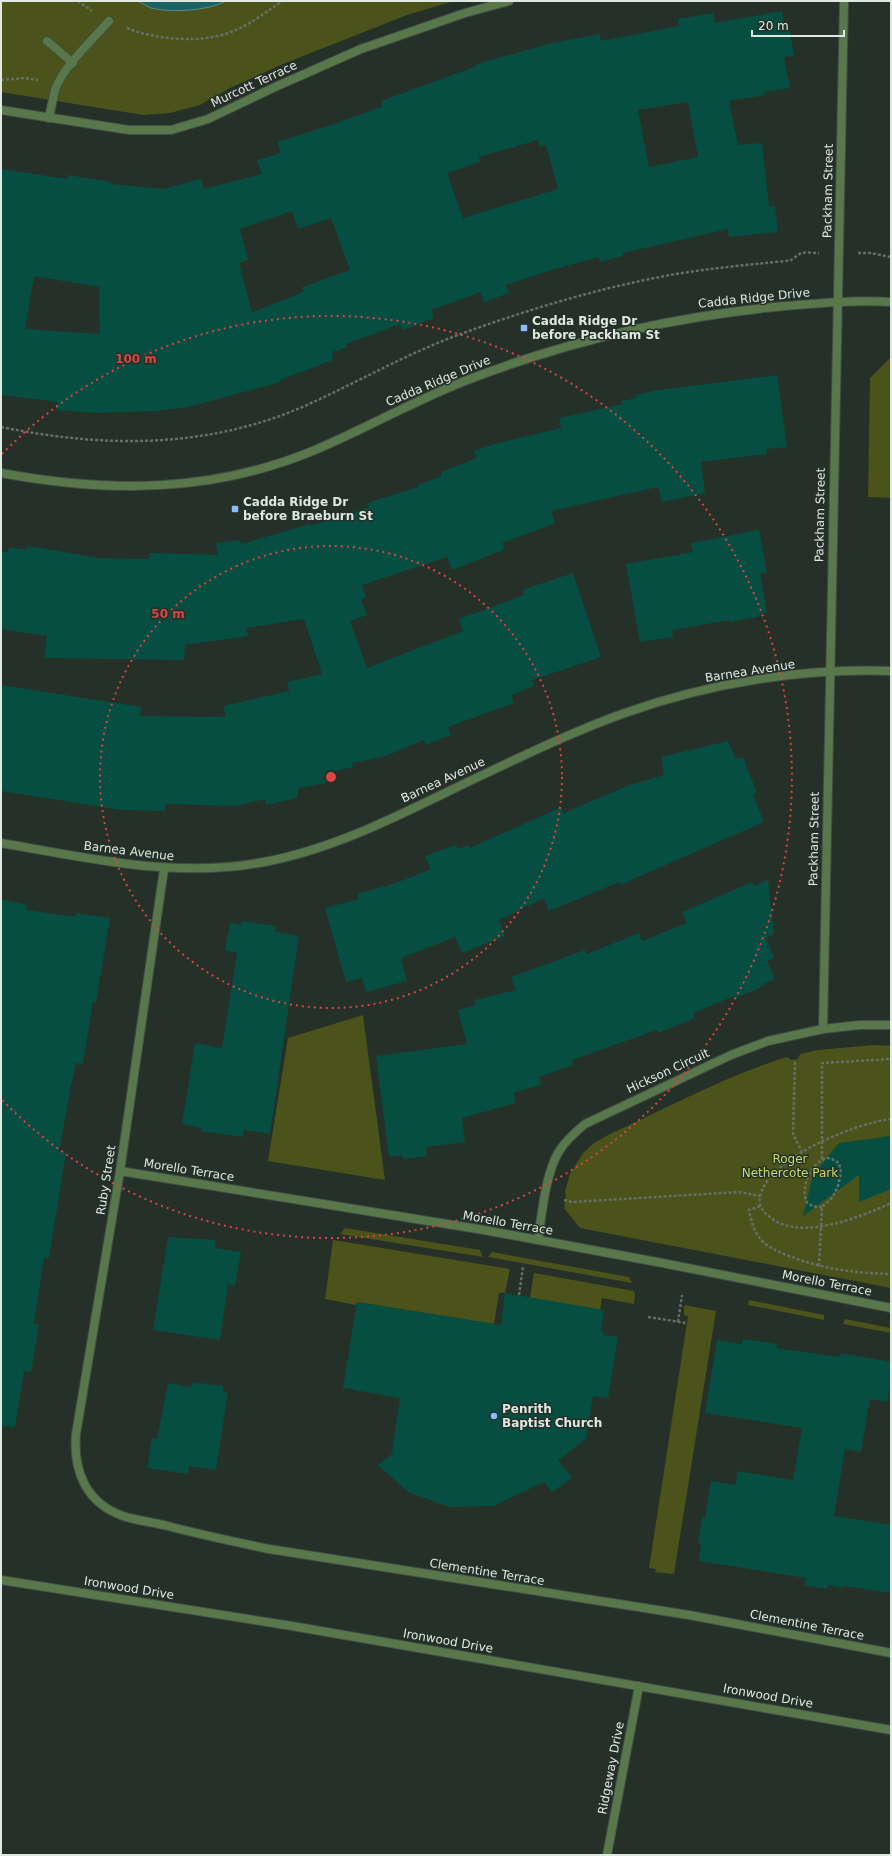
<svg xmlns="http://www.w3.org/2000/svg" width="892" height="1856" font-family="'DejaVu Sans',sans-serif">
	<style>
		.green { fill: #4b531a }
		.water { fill: #1b6264; stroke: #568a8a }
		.building { fill: #074e42; fill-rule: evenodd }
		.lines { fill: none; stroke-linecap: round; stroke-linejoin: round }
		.service-casing { stroke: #424d46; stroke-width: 10 }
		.minor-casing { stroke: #424d46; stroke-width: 10 }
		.tertiary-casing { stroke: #424d46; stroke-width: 10 }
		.path { stroke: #656f68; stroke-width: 2.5; stroke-dasharray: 3 2; stroke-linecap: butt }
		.service { stroke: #58784b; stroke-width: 8 }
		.minor { stroke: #58784b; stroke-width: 8 }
		.tertiary { stroke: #58784b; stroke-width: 8 }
		.ring { fill: none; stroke: #d84544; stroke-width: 2; stroke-dasharray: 2 4 }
		.poi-dot { fill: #8cb9fc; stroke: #243028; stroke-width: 1.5 }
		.labels { text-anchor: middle; stroke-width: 3; stroke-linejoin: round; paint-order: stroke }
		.street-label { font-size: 12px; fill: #e0e8e2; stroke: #243028 }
		.poi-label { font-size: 12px; font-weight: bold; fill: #e0e8e2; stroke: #243028; text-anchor: start }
		.park-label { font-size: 12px; fill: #c9db67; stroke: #243028 }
		.centre { fill: #d84544; stroke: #243028; stroke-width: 2 }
		.ring-label { font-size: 12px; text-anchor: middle; font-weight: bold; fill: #d84544; stroke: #243028; stroke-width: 3; stroke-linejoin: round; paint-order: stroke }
	</style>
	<rect width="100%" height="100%" fill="#243028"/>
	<path class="green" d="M 1,1 L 454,1 L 407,15 L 283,64 L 230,88 L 200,105 L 170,113 L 143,115 L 1,92 Z
		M 891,357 L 891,498 L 868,497 L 870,378 Z
		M 363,1015 L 385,1180 L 268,1161 L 288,1038 Z
		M 874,1045 L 891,1046 L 891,1288 L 580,1228 L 564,1208 L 566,1195 L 565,1192 L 570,1174 L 583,1153 L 594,1143 L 608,1135 C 667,1108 725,1076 787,1057 L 791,1060 L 798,1059 L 800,1054 L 818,1050 Z
		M 345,1228 L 480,1250 L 483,1257 L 340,1234 Z
		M 333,1240 L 510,1269 L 505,1293 L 499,1293 L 494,1324 L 357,1302 L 356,1305 L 325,1299 Z
		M 492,1252 L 629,1277 L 632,1283 L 488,1257 Z
		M 534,1273 L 634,1291 L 635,1295 L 634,1304 L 602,1298 L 600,1310 L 533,1299 L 530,1297 Z
		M 749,1300 L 824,1315 L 824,1320 L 748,1305 Z
		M 684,1305 L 716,1311 L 674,1574 L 655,1572 L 656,1569 L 649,1568 L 688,1316 L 684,1315 Z
		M 845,1319 L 891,1328 L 891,1333 L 843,1324 Z"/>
	<path class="water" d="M 137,1 L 226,1 C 208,11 171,13 151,8 C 147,6 142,3 137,1 Z"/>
	<path class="building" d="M 782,11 L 785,26 L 789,25 L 794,56 L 784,57 L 790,88 L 764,92 L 765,95 L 729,101 L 738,145 L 762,143 L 769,207 L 775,206 L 778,232 L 729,237 L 728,229 L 623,253 L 623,256 L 600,262 L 599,257 L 555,269 L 506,285 L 509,293 L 484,302 L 481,292 L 431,310 L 434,318 L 419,324 L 402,330 L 400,324 L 346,344 L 348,347 L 332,352 L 334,356 L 332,357 L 333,360 L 280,380 L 281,382 L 188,407 L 157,411 L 96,413 L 57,410 L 58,402 L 1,395 L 1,169 L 67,179 L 68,175 L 111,182 L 111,184 L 163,189 L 201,179 L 204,189 L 262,174 L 257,160 L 281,153 L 277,142 L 334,124 L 383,106 L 381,101 L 477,66 L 476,64 L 552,43 L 600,34 L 601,41 L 679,26 L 678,19 L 713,13 L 715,23 ZM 688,102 L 698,157 L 649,167 L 638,110 ZM 538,140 L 540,147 L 546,145 L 558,189 L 463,218 L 447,173 L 480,162 L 479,157 ZM 292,211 L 298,229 L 331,218 L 350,270 L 302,287 L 304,292 L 252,312 L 239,263 L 248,260 L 240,229 ZM 34,276 L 99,287 L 100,334 L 25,329 Z
		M 777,375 L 787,447 L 766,449 L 767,454 L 701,462 L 705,493 L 662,502 L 658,487 L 551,511 L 555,523 L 502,543 L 505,549 L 452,570 L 447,557 L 362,585 L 366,597 L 361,599 L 367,615 L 350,621 L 367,668 L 463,631 L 459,619 L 524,595 L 522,590 L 573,573 L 601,657 L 532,680 L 534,686 L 511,695 L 514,703 L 448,727 L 451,735 L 425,745 L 424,740 L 386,756 L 352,763 L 353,767 L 335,771 L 337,781 L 299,788 L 297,798 L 266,805 L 265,799 L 236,806 L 165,804 L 165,811 L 121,810 L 1,791 L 1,685 L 141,707 L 140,716 L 226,717 L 223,706 L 289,691 L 287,682 L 322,674 L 304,619 L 246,628 L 248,636 L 185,645 L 184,660 L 44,658 L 47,636 L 1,629 L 1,551 L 8,552 L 9,547 L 27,550 L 28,546 L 99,558 L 149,559 L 149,553 L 218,555 L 216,543 L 240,540 L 241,544 L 310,524 L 311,526 L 369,507 L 367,503 L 418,487 L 418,485 L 442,476 L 441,472 L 477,458 L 474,451 L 491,445 L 561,428 L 559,418 L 623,404 L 622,401 L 636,398 L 635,395 L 658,390 Z
		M 759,530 L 767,572 L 760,574 L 767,612 L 760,614 L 761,616 L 731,622 L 730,620 L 672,630 L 673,637 L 640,642 L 626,564 L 693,552 L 691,543 Z
		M 728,741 L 736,759 L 743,757 L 757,793 L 753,794 L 764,822 L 620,885 L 619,882 L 549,911 L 544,898 L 499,920 L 505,936 L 462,953 L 455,937 L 401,958 L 407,981 L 366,992 L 362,978 L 346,982 L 325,908 L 359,899 L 357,894 L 396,883 L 431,869 L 425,856 L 455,845 L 458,849 L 468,845 L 470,848 L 561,807 L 564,813 L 632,784 L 664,775 L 661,757 Z
		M 768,880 L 774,934 L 766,938 L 774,958 L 767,961 L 775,979 L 760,986 L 760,988 L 736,998 L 734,996 L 693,1013 L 695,1018 L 658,1033 L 657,1030 L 572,1060 L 573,1065 L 539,1077 L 541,1085 L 513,1093 L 516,1103 L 462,1118 L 465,1142 L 426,1147 L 427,1156 L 403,1159 L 402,1155 L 389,1157 L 376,1056 L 467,1044 L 458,1010 L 476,1005 L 475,1000 L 516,990 L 511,977 L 585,950 L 587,954 L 639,933 L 642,941 L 687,923 L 682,912 L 752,882 L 754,886 Z
		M 1,899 L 27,905 L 26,910 L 75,917 L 76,913 L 110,918 L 96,1003 L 93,1002 L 83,1064 L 76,1063 L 71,1086 L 59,1152 L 66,1153 L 49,1258 L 44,1258 L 34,1323 L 39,1324 L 31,1372 L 24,1371 L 15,1427 L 1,1426 Z
		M 242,921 L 276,926 L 275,932 L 299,936 L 270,1134 L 244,1130 L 243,1137 L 201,1131 L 202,1128 L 182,1124 L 195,1043 L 222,1048 L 237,953 L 225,950 L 230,923 L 241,925 Z
		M 891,1136 L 891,1189 L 859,1202 L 859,1175 L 803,1216 L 813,1175 L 839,1143 Z
		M 168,1237 L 216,1240 L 215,1248 L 241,1252 L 235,1286 L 228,1284 L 220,1340 L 153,1330 Z
		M 505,1293 L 604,1310 L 601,1331 L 604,1332 L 603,1335 L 618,1337 L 608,1398 L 593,1396 L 586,1439 L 558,1460 L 572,1478 L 552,1492 L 544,1482 L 494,1506 L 449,1507 L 408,1492 L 378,1465 L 393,1453 L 392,1451 L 400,1398 L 343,1388 L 357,1302 L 501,1325 Z
		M 743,1339 L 777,1344 L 776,1348 L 840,1357 L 841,1353 L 891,1362 L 891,1378 L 887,1402 L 870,1399 L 861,1452 L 845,1449 L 834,1516 L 891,1525 L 891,1593 L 844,1586 L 844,1588 L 828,1585 L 827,1589 L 804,1585 L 806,1578 L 699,1561 L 701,1544 L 698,1543 L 702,1517 L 705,1518 L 711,1481 L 736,1485 L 737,1471 L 793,1480 L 802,1428 L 705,1413 L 717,1340 L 742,1344 Z
		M 192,1382 L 223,1386 L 223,1391 L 228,1392 L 216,1470 L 189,1466 L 188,1474 L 147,1468 L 152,1438 L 157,1439 L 168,1383 L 191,1387 Z"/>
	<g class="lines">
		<defs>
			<path id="service" d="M 47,41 L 73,63
				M 49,118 C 51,108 53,99 55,90 C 62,68 93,39 109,21"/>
			<path id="minor" d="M 1,110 L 129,130 L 171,130 L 208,119 L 275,87 L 361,49 L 465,13 L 509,1
				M 1,843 C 88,858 176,879 264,862 C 339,848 407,811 476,778 C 525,755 574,731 625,713 C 709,683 802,668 891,671
				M 164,869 L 120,1171 L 76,1434 C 73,1471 86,1503 123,1516 C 138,1521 153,1522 168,1526 C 201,1535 235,1542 269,1549 L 689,1615 L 891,1653
				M 823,1029 L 844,1
				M 120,1171 L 484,1230 L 657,1262 L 891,1308
				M 538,1240 C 542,1214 545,1176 558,1153 C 565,1141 574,1133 585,1124 L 731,1055 L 768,1041 L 823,1029 L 860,1025 L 891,1025
				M 1,1580 L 292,1626 L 891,1730
				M 607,1855 L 639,1686"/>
			<path id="tertiary" d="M 1,473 C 109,493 212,493 315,450 C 367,428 417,399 470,379 C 571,340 677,316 785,306 C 820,303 856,300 891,302"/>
		</defs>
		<use href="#service" class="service-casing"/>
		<use href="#minor" class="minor-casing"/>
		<use href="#tertiary" class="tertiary-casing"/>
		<path class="path" d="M 78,1 L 92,11
			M 127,28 C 159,41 207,44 238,29 C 254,22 268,10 283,1
			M 1,80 L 24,78 L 38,80
			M 858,253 L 870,253 L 891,257
			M 1,427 C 105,448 208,449 307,405 C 358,382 406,354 458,335 C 529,309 602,287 676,274 C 706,269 736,266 765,263 C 773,262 783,262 791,260 C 795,258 798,254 802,253 C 807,252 814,253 819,253
			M 795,1062 L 793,1134 L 802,1152
			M 891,1119 C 856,1123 767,1158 760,1197 C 758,1205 763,1212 770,1217 C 799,1242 861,1217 891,1203
			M 822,1159 L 822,1063 L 891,1059
			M 564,1200 L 572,1202 L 739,1192 L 760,1196
			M 760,1206 L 749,1210 C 751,1221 754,1232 762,1241 C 769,1248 779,1252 789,1256 C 822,1269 855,1273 891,1274
			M 819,1266 L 822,1207 L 832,1198 L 838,1186 L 841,1173 L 839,1163 L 830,1158 C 812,1158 798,1190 808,1204 L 817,1207 L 822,1207
			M 519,1295 L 523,1267
			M 648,1317 L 686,1323
			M 678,1322 L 682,1295"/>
		<use href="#service" class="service"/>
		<use href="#minor" class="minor"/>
		<use href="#tertiary" class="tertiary"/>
	</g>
	<g class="ring">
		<circle cx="331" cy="777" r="231"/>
		<path d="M2 454A461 461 0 1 1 2 1100"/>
	</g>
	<g class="poi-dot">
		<rect x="520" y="324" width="8" height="8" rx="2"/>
		<rect x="231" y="505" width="8" height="8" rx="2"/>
		<circle cx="494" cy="1416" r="4"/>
	</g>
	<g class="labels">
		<g class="street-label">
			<text transform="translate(254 84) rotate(-25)" y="4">Murcott Terrace</text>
			<text transform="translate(828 191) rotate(-89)" y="4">Packham Street</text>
			<text transform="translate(754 298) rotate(-6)" y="4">Cadda Ridge Drive</text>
			<text transform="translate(438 381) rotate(-23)" y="4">Cadda Ridge Drive</text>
			<text transform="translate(820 515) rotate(-89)" y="4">Packham Street</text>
			<text transform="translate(750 671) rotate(-9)" y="4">Barnea Avenue</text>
			<text transform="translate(443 780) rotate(-25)" y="4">Barnea Avenue</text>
			<text transform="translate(814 839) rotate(-89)" y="4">Packham Street</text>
			<text transform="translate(129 851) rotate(7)" y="4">Barnea Avenue</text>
			<text transform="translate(668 1071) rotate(-25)" y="4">Hickson Circuit</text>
			<text transform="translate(189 1170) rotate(9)" y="4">Morello Terrace</text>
			<text transform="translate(106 1180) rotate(-81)" y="4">Ruby Street</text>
			<text transform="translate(508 1223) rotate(10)" y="4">Morello Terrace</text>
			<text transform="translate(827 1283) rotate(11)" y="4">Morello Terrace</text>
			<text transform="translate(487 1572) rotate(9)" y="4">Clementine Terrace</text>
			<text transform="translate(129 1588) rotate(9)" y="4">Ironwood Drive</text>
			<text transform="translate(807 1625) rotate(11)" y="4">Clementine Terrace</text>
			<text transform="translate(448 1641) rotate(10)" y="4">Ironwood Drive</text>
			<text transform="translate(768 1696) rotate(10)" y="4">Ironwood Drive</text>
			<text transform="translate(611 1768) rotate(-79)" y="4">Ridgeway Drive</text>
		</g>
		<g class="poi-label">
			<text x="532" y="325">Cadda Ridge Dr<tspan x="532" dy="14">before Packham St</tspan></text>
			<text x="243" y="506">Cadda Ridge Dr<tspan x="243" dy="14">before Braeburn St</tspan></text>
			<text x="502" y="1413">Penrith<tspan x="502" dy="14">Baptist Church</tspan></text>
		</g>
		<g class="park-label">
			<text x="790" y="1163">Roger<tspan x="790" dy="14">Nethercote Park</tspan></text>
		</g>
	</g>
	<circle cx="331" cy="777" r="6" class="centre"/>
	<g class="ring-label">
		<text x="136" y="363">100 m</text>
		<text x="168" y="618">50 m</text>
	</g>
	<rect width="892" height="1856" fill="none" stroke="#e0e8e2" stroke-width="4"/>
	<path d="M752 30v6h92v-6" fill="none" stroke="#e0e8e2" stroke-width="2"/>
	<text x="758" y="30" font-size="12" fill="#e0e8e2" stroke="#243028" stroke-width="3" paint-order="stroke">20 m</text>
</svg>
